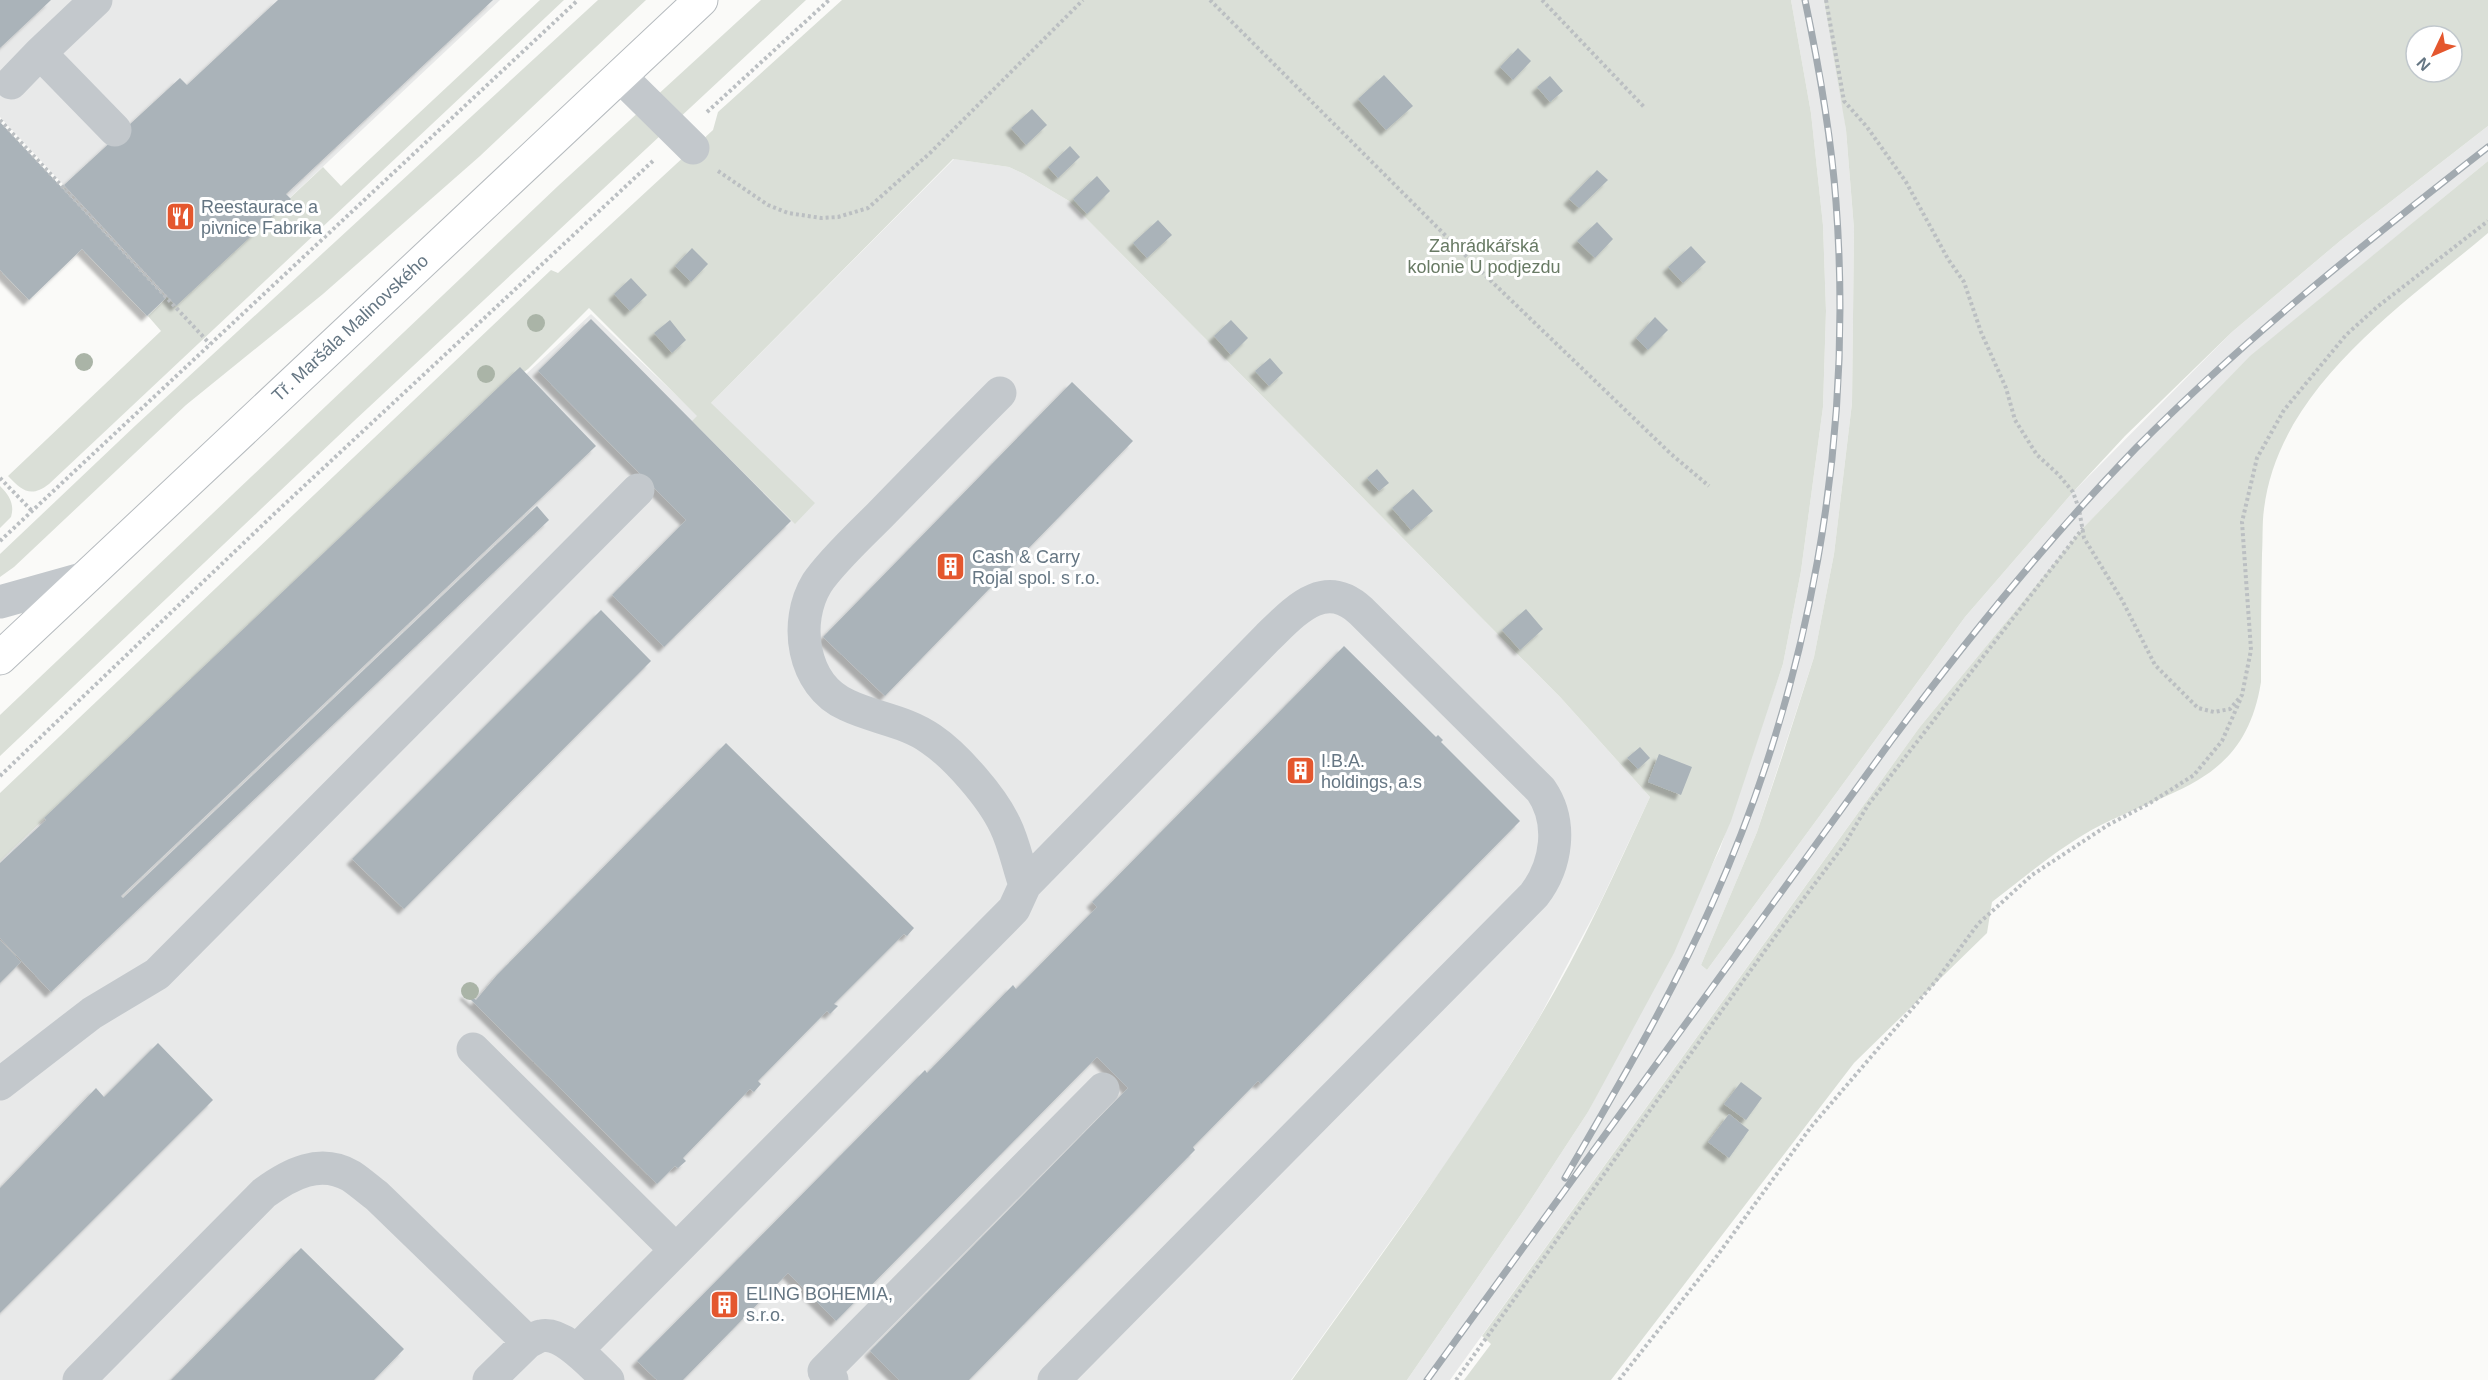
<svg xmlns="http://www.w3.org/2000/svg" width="2488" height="1380" font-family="Arial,sans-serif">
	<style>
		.built { fill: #e8e9e9 }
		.green { fill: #dadfd7; fill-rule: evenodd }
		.building { fill: #aab3b9; filter: url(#shadow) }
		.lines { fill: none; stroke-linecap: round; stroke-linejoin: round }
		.major-casing { stroke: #b5babe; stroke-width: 35 }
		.path { stroke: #bbbfc2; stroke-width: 4; stroke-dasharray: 3 3; stroke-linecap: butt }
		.minor { stroke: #c3c8cc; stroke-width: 33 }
		.major { stroke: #fff; stroke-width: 33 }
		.rail-casing { stroke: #a2aab0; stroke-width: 7 }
		.rail { stroke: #fff; stroke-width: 4.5; stroke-dasharray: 14; stroke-linecap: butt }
		.tree { fill: #aab4a7 }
		.labels { text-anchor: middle; stroke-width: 6; stroke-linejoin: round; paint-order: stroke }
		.poi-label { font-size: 18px; fill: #657683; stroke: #fff; text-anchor: start }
		.park-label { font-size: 18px; fill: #687a64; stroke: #fff }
		.street-label { font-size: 18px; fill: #657683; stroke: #fff }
	</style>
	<defs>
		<filter id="shadow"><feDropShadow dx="-5.5" dy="5.5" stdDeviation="1.5" flood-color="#0004"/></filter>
	</defs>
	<rect width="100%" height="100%" fill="#fafaf8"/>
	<path class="built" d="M 0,0 L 500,0 L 176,305 L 0,117 Z
		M 1791,0 L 1824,0 L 1839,77 L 1846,130 L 1854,229 L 1852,403 L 1834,554 L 1814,657 L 1757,832 L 1701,965 L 1707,970 L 1965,617 L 2073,492 L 2232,332 L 2340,241 L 2488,126 L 2488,161 L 2251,356 L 2083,528 L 1919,728 L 1450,1380 L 1407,1380 L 1524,1210 L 1588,1112 L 1720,849 L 1783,664 L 1801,571 L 1823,407 L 1826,311 L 1823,225 L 1811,113 Z
		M 954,159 L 1009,167 L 1024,174 L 1069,201 L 1561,698 L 1650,797 L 1600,903 L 1539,1018 L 1470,1130 L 1291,1380 L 0,1380 L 0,860 L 591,314 L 698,416 Z"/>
	<path class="green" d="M 540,0 L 564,0 L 49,484 C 31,498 22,491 8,476 L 161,331 L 148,316 L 168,296 L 177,304 L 323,167 L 341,186 Z
		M 598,0 L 646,0 L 480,156 L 323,294 L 186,405 L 14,567 L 0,577 L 0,554 L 136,425 Z
		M 761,0 L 806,0 L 354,421 L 0,756 L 0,715 L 558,186 Z
		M 842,0 L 1791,0 L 1811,113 L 1823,225 L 1826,311 L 1823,407 L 1801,571 L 1783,664 L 1731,821 L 1674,953 L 1588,1112 L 1524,1210 L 1407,1380 L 1292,1380 C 1376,1262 1463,1145 1538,1020 C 1581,949 1615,872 1650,797 L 1561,698 L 1069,201 L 1024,174 L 1009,167 L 953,159 L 711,403 L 815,503 L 795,524 L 692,421 L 697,416 L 589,308 L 528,369 L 482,403 L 0,861 L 0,793 L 551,270 L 558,273 L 713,130 L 718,112 Z
		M 1824,0 L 2488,0 L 2488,126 L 2340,241 L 2232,332 L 2125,436 L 2073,492 L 1965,617 L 1707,970 L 1701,965 L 1757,832 L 1782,757 L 1814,657 L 1834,554 L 1852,403 L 1854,229 L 1846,130 ZM 2416,36 L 2452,36 L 2452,72 L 2416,72 Z
		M 2488,161 L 2488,233 C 2402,306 2279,387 2264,509 C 2262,523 2263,539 2262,554 C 2261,597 2261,639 2261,682 C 2245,781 2178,787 2101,825 C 2062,845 2027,875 1992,902 L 1987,933 L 1854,1063 L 1611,1380 L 1464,1380 L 1491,1344 L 1482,1336 L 1919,728 L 2083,528 L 2250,356 Z
		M 0,486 C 9,495 15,504 11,517 L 0,528 Z"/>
	<path class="building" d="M 0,0 L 51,0 L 0,48 Z
		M 278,0 L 493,0 L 286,194 L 291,199 L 176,306 L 64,185 L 180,78 L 187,85 Z
		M 1518,48 L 1531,61 L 1513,80 L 1500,67 Z
		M 1384,75 L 1413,106 L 1386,130 L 1358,99 Z
		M 1550,76 L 1563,91 L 1550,102 L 1537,87 Z
		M 1032,109 L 1047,125 L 1026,145 L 1011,128 Z
		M 0,122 L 166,298 L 147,316 L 82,249 L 29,300 L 0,270 Z
		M 1070,146 L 1080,157 L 1058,178 L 1048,167 Z
		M 1597,170 L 1608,180 L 1579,208 L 1569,199 Z
		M 1097,176 L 1110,191 L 1087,214 L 1073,199 Z
		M 1158,220 L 1172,235 L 1147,258 L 1133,243 Z
		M 1597,222 L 1613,239 L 1595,258 L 1577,241 Z
		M 1691,246 L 1706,262 L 1683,283 L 1668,267 Z
		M 692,248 L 708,264 L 691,282 L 675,266 Z
		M 631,278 L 647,295 L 630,311 L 614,294 Z
		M 1655,317 L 1668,330 L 1648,350 L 1636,338 Z
		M 591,319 L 791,521 L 664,647 L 612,595 L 686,520 L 538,371 Z
		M 670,320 L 686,340 L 672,353 L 654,333 Z
		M 1231,320 L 1248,338 L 1231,355 L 1214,336 Z
		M 1270,358 L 1283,373 L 1269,386 L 1255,371 Z
		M 520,367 L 596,446 L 121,896 L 123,898 L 537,506 L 549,520 L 51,992 L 0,938 L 0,863 L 46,820 L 44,818 Z
		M 1072,382 L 1133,441 L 885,696 L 823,637 Z
		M 1377,469 L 1389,483 L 1379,491 L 1367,478 Z
		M 1413,489 L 1433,511 L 1411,530 L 1392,508 Z
		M 1526,609 L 1543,629 L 1520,650 L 1502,630 Z
		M 601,610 L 651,661 L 404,909 L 352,859 Z
		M 1344,646 L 1436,737 L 1438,735 L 1443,740 L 1441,742 L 1520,821 L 1261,1084 L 1258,1081 L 1193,1147 L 1195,1150 L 1193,1152 L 969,1380 L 899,1380 L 870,1351 L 1128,1088 L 1097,1057 L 836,1321 L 788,1273 L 683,1380 L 657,1380 L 637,1361 L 925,1070 L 927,1073 L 1013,985 L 1016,989 L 1097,907 L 1092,902 Z
		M 726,743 L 914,928 L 907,936 L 904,934 L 834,1004 L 838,1006 L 830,1014 L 827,1011 L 758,1081 L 761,1084 L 754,1092 L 750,1089 L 683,1158 L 686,1161 L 678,1168 L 675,1166 L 657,1184 L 465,994 L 467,992 L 476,1000 L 497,975 Z
		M 1640,747 L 1650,758 L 1638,769 L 1627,758 Z
		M 1659,754 L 1692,767 L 1681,795 L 1648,782 Z
		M 0,940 L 21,962 L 0,983 Z
		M 158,1043 L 213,1100 L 0,1313 L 0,1188 L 96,1088 L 104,1097 Z
		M 1741,1082 L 1762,1098 L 1746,1120 L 1724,1104 Z
		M 1729,1114 L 1749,1130 L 1729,1158 L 1708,1142 Z
		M 301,1248 L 404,1349 L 374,1380 L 171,1380 Z"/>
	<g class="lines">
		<defs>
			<path id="major" d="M 0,658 L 701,0"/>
		</defs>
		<use href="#major" class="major-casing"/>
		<path class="path" d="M 1210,0 L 1488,278 L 1671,454 L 1709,486
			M 1542,0 L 1645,108
			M 1826,0 L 1844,101 L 1867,127 L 1906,182 L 1948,259 L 1964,282 L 1981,332 L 2006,388 L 2015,420 L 2037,455 L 2058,474 L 2073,492 L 2079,509 L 2084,538 L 2122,600 L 2155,665 L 2198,708 L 2214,712 L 2230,709 L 2242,695 L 2251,650 L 2242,522 L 2257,458 L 2284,410 L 2346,335 L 2377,307 L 2488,221
			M 707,112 L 829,0
			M 0,120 L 210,344
			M 718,171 L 768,205 L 788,213 L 821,218 L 838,217 L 868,208 L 930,153 L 1083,0
			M 0,478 L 32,511
			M 0,541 L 578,0
			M 0,776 L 273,515 L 655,159
			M 1456,1380 L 1774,938 L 1844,845 L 1868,805 L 2083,528
			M 1619,1380 L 1717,1256 L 1811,1127 L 1935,982 L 1978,924 L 2032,875 L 2108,825 L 2150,803 L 2194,775 L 2222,741 L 2241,698"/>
		<path class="minor" d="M 96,0 L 40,53 L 115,130
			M 620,76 L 693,148
			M 11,83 L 40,53
			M 1000,393 C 959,434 919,475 879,516 C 860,535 831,562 817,583 C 793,622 802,685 847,705 C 874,718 906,721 931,739 C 956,756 992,797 1005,825 C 1014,843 1018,865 1025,885
			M 0,602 L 82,579
			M 473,1049 L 676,1250
			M 0,1084 L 92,1013 L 157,974 L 638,490
			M 528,1342 C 531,1341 536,1337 541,1336 C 563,1331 593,1366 608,1380
			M 577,1350 L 1014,909 L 1025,885 L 1268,637 C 1295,611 1324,577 1361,611 L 1541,790 C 1563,822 1557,865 1534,895 L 1054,1380
			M 79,1380 L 264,1193 C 290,1174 320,1158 351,1176 C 360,1182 369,1190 377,1196 L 528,1342 L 489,1380
			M 832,1380 L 824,1371 L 1103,1089"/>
		<use href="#major" class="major"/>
		<defs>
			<path id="rail" d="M 1565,1178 C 1617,1088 1670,999 1712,904 C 1810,685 1854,442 1836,202 C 1831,134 1819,67 1805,0
				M 1427,1380 L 1891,741 C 1967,639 2047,540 2136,448 C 2245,338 2366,242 2488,147"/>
		</defs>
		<use href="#rail" class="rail-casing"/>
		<use href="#rail" class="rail"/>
	</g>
	<g class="tree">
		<circle cx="536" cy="323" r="9"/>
		<circle cx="84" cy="362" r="9"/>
		<circle cx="486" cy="374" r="9"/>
		<circle cx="470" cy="991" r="9"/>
	</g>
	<defs>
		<symbol id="restaurant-square" viewBox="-11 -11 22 22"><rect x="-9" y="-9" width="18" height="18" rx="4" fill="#e4572e" stroke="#fff"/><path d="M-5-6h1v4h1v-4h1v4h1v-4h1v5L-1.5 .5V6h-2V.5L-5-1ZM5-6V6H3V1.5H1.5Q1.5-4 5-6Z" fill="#fff"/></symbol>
		<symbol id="building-square" viewBox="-11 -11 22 22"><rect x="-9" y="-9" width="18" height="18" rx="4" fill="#e4572e" stroke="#fff"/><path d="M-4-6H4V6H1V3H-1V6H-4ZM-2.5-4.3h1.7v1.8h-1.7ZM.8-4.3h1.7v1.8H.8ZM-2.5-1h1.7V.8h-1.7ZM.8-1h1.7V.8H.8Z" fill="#fff"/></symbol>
	</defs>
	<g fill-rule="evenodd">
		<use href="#restaurant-square" x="164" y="200" width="33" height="33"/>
		<use href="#building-square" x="934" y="550" width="33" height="33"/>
		<use href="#building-square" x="1284" y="754" width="33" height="33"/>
		<use href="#building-square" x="708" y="1288" width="33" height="33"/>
	</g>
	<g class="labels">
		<g class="poi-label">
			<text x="201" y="213">Reestaurace a<tspan x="201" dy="21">pivnice Fabrika</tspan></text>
			<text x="972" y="563">Cash &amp; Carry<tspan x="972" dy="21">Rojal spol. s r.o.</tspan></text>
			<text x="1321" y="767">I.B.A.<tspan x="1321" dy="21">holdings, a.s</tspan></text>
			<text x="746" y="1300">ELING BOHEMIA,<tspan x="746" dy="21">s.r.o.</tspan></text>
		</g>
		<g class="park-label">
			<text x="1484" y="252">Zahrádkářská<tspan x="1484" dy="21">kolonie U podjezdu</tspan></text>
		</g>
		<g class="street-label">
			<text transform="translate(350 328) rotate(-43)" y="6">Tř. Maršála Malinovského</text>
		</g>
	</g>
	<g transform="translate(2434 54) rotate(226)"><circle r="28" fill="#ffffff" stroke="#c1c8cd" stroke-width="1.5"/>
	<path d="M0-4.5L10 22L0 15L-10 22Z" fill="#e4572e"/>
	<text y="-9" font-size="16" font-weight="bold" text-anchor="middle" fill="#657683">N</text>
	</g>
</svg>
